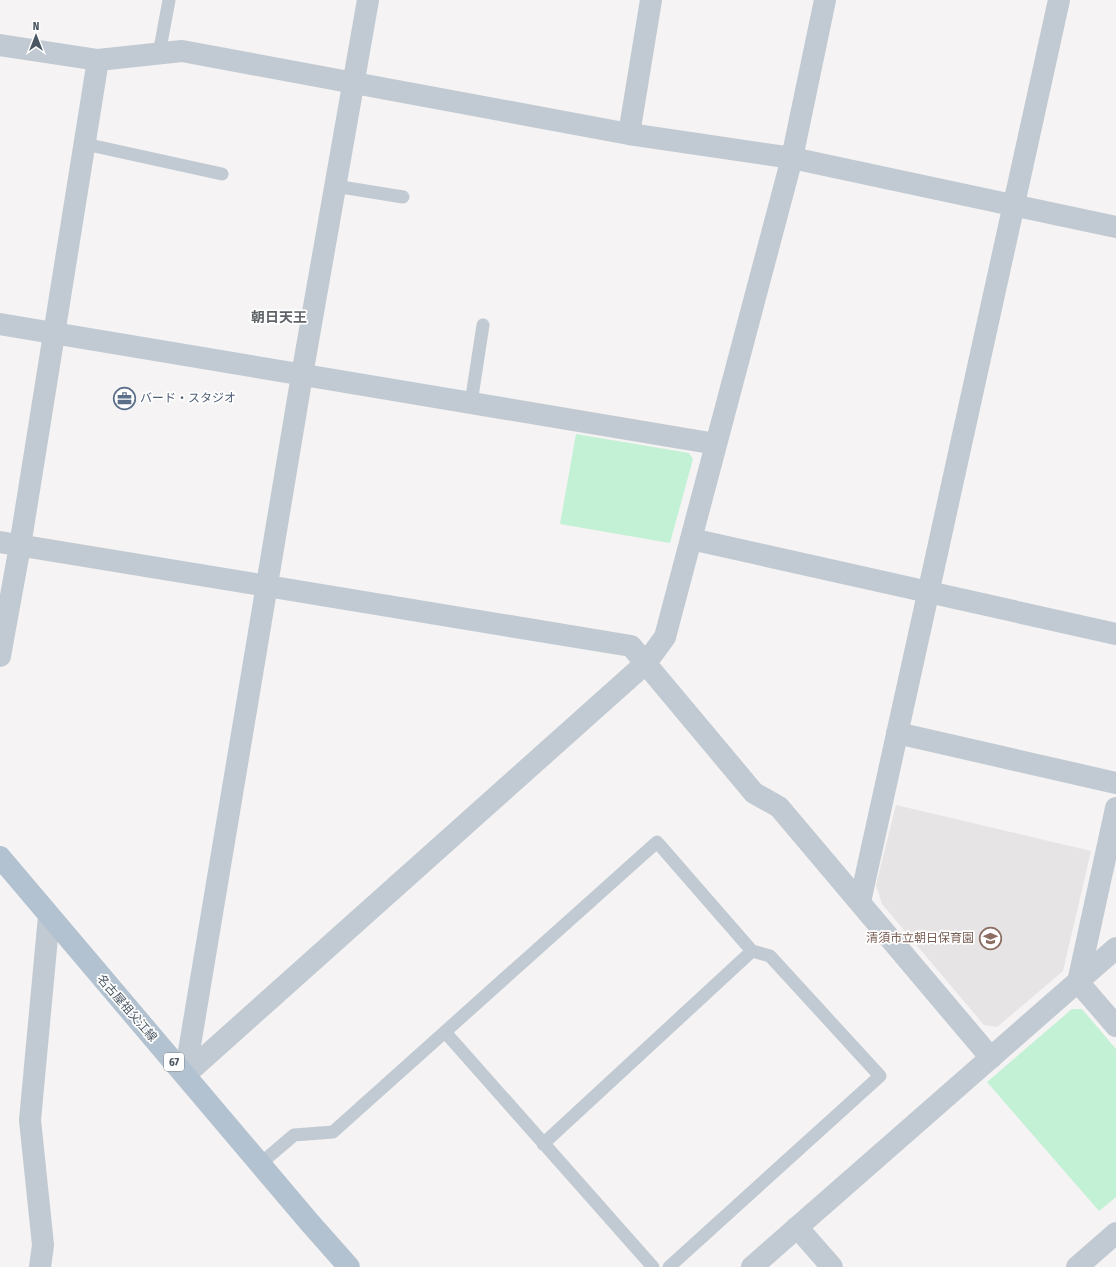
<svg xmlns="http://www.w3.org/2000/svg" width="1116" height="1267" font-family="'Fira Sans Condensed','Noto Sans JP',sans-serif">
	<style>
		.education { fill: #e6e4e5 }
		.green { fill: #c3f1d5 }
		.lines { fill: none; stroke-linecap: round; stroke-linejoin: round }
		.service { stroke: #c1cad2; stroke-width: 13 }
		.minor { stroke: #c1cad2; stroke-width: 22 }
		.primary { stroke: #b3c2d1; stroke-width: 22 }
		.labels { text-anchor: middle; stroke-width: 3.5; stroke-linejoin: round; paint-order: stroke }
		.shield { fill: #fff; stroke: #808990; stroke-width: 1 }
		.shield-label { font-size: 11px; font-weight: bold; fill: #4a5661 }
		.service-label { font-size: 12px; fill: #4e5e75; stroke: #fff; text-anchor: start }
		.education-label { font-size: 12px; fill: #785e54; stroke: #fff; text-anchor: end }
		.street-label { font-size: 12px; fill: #4a5661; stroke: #fff }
		.quarter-label { font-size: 14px; font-weight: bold; fill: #5f6368; stroke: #fff }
	</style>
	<rect width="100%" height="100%" fill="#f5f3f3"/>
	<path class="education" d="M 896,805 L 1091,851 L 1063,971 L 997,1027 L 984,1025 L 882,904 L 876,885 Z"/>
	<path class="green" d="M 576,434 L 689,453 L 693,459 L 670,543 L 560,524 Z
		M 1072,1009 L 1082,1009 L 1116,1049 L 1116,1197 L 1099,1211 L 987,1082 Z"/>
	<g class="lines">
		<path class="service" d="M 159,54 L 169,0
			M 85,144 L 222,174
			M 335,186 L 403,197
			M 471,403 L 483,325
			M 445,1032 L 653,1267
			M 260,1164 L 294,1135 L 333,1132 L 657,842 L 752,951 L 543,1144
			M 669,1267 L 880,1076 L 770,956 L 752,951"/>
		<path class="minor" d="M 0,45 L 98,60 L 182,51 L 629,134 L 792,158 L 1116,227
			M 629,134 L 651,0
			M 0,324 L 716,444
			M 691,539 L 1116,634
			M 0,542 L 631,646 L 754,793 L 779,807 L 991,1058
			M 0,656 L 20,546 L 98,60
			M 897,733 L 1116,783
			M 860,902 L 1059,0
			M 1078,982 L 1116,808
			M 1078,982 L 1116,1026
			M 185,1075 L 646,663 L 665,637 L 792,158 L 825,0
			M 185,1075 L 302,375 L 368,0
			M 797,1227 L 832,1267
			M 40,1267 L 43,1245 L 30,1120 L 49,916
			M 752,1267 L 1116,948
			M 1077,1267 L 1116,1233"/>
		<path class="primary" d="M 0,857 L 310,1223 L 349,1267"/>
	</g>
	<defs>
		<symbol id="office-ring" viewBox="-11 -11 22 22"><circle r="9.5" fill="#fff" stroke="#5c6f8a" stroke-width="1.5"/><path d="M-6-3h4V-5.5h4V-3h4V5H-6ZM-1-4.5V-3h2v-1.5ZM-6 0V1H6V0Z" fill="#5c6f8a"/></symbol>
		<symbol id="school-ring" viewBox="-11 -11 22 22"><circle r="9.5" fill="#fff" stroke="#8d6e63" stroke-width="1.5"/><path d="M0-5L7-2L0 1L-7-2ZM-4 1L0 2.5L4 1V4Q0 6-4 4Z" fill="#8d6e63"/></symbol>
	</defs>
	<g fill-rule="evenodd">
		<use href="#office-ring" x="112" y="386" width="25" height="25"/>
		<use href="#school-ring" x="978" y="926" width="25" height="25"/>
	</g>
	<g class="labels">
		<rect class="shield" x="164" y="1053" width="20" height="18" rx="3"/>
		<g class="shield-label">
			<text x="174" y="1066">67</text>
		</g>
		<g class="service-label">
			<text x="140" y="402">バード・スタジオ</text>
		</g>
		<g class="education-label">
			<text x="974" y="942">清須市立朝日保育園</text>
		</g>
		<g class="street-label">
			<text transform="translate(127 1008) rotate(49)" y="4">名古屋祖父江線</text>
		</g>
		<g class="quarter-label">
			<text x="279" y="322">朝日天王</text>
		</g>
	</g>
	<g transform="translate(36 36)" stroke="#ffffff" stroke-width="3" paint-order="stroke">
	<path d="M0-3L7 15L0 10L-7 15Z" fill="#4a5661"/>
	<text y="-6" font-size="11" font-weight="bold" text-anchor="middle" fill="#4a5661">N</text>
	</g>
</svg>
